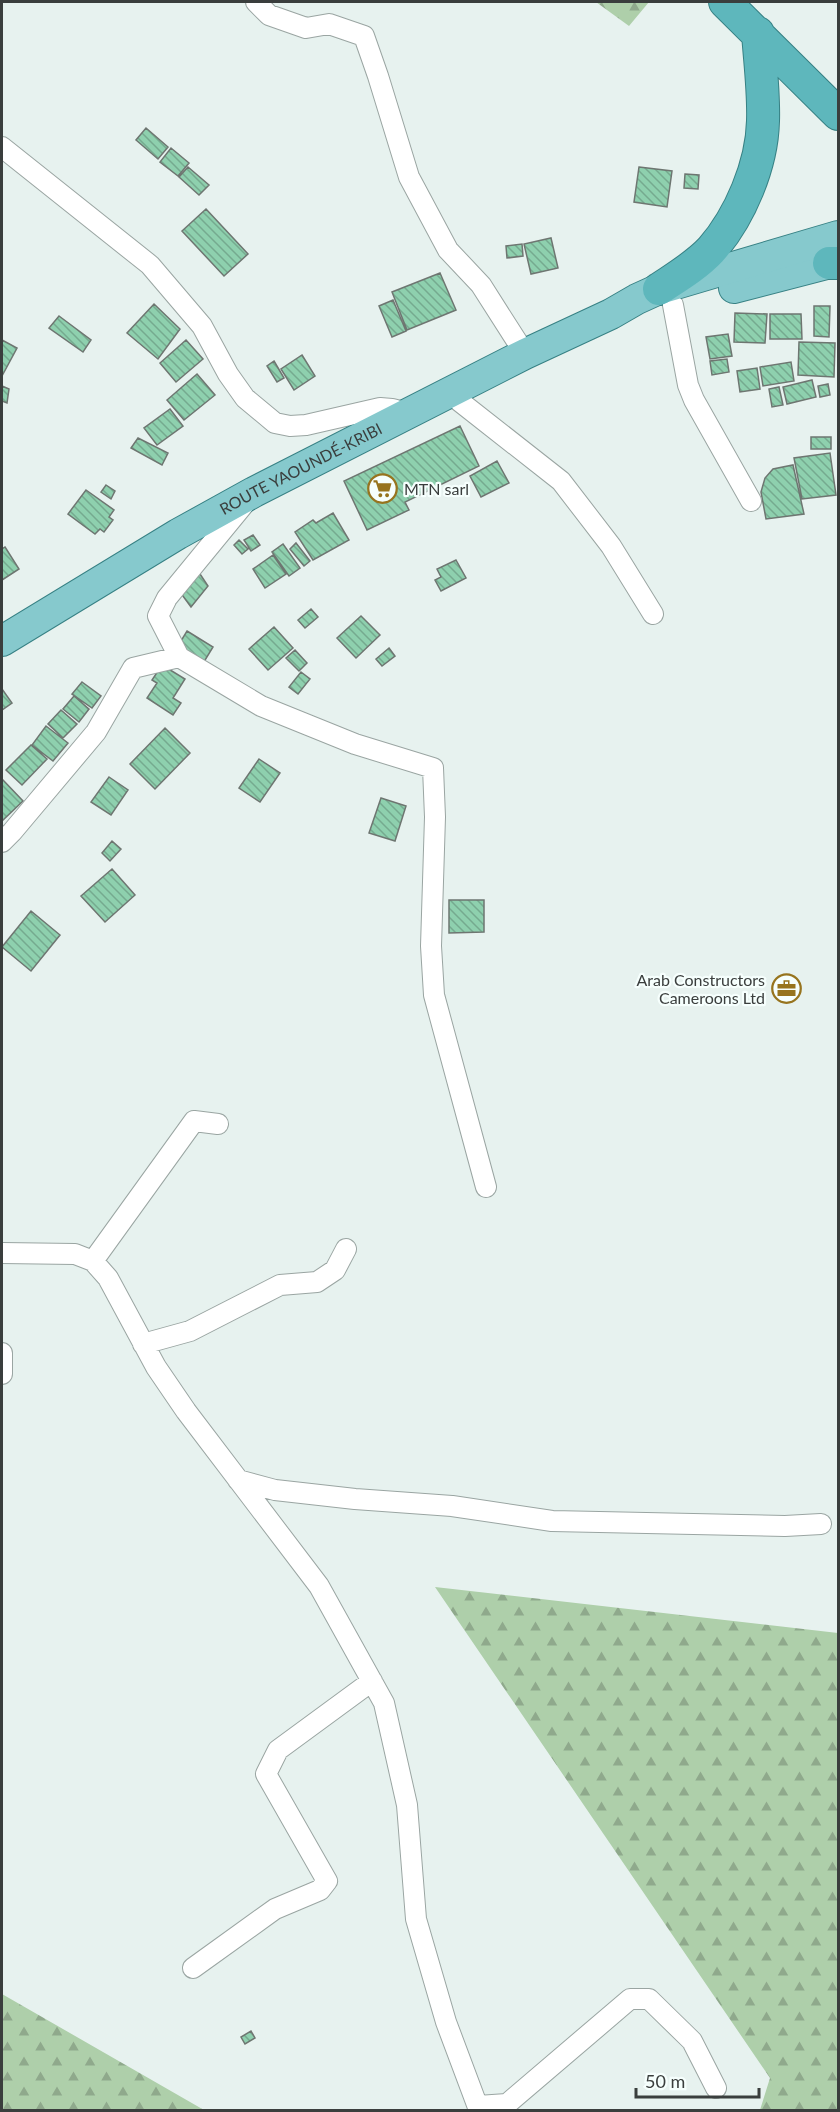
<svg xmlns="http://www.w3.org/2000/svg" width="840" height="2112" font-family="Lato,sans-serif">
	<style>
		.forest { fill: url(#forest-firs) }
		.building { fill: url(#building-back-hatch); stroke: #6e7671; stroke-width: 1.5 }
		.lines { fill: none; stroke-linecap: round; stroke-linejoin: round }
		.minor-casing { stroke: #9aa5a2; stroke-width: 22 }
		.primary-casing { stroke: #378184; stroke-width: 32 }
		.trunk-casing { stroke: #378184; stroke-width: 34 }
		.minor { stroke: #fff; stroke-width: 20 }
		.primary { stroke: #86c9cd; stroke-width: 30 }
		.trunk { stroke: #5eb7bc; stroke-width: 32 }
		.labels { text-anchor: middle; stroke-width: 4.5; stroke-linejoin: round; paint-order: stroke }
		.street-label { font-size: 16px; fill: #3a3e3d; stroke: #f6fffd }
		.poi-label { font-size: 16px; fill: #3a3e3d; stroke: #f6fffd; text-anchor: start }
	</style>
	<defs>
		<pattern id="forest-firs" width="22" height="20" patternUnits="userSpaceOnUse" patternTransform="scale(1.5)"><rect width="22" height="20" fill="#aecfaa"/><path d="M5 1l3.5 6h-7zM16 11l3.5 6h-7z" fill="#8fa98c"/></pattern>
		<pattern id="building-back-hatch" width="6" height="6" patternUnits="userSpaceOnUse" patternTransform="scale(1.5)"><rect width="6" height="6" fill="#8ed0ae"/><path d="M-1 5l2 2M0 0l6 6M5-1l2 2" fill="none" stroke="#75aa8f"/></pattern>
	</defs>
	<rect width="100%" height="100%" fill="#e7f2ef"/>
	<path class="forest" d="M 596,2 L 649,2 L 629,26 Z
		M 435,1587 L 838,1633 L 838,2110 L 760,2110 L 770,2078 Z
		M 2,1994 L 204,2110 L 2,2110 Z"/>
	<path class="building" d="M 146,128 L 168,147 L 158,159 L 136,140 Z
		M 171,148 L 189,163 L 178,176 L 160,162 Z
		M 188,167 L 209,185 L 199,195 L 179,177 Z
		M 639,167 L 672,171 L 667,207 L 634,202 Z
		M 685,174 L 699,175 L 698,189 L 684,188 Z
		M 206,209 L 248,254 L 224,276 L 182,231 Z
		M 551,238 L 558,268 L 531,274 L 524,244 Z
		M 522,244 L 523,256 L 507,258 L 506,246 Z
		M 440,273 L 456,310 L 407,330 L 392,292 Z
		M 393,300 L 406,331 L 392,337 L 379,306 Z
		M 154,304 L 180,329 L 158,359 L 127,333 Z
		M 814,306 L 830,306 L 829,337 L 814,336 Z
		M 735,313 L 767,314 L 765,343 L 734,342 Z
		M 770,314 L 801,314 L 802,339 L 770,339 Z
		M 59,316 L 91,340 L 83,352 L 49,328 Z
		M 728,334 L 732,356 L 710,359 L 706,337 Z
		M 2,340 L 17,348 L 2,376 Z
		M 186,340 L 203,359 L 176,382 L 160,363 Z
		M 799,342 L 835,343 L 834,377 L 798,375 Z
		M 302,355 L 315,376 L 294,390 L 281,369 Z
		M 727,359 L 729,372 L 712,375 L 710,361 Z
		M 274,361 L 284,378 L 277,382 L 267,366 Z
		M 791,362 L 794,381 L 763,386 L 760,367 Z
		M 757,368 L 760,389 L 740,392 L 737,371 Z
		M 197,374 L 215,395 L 184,420 L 167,400 Z
		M 812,380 L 816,397 L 787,404 L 783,387 Z
		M 828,384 L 830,395 L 820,397 L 818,386 Z
		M 2,386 L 9,389 L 7,403 L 2,401 Z
		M 779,387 L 783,405 L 772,407 L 769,389 Z
		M 170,409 L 183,426 L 157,445 L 144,428 Z
		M 460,426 L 479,466 L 405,502 L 409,510 L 367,530 L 344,481 Z
		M 811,437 L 831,437 L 831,449 L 811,449 Z
		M 138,438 L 168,453 L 162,465 L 131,448 Z
		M 830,453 L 836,495 L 802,499 L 794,458 Z
		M 497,461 L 509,483 L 481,497 L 470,476 Z
		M 793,465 L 804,514 L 766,519 L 761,492 L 765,478 L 773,469 Z
		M 106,485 L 115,491 L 111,499 L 101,492 Z
		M 86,490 L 114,510 L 109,517 L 113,520 L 104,532 L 100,529 L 95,534 L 68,514 Z
		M 333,513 L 349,540 L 313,560 L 295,532 L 313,520 L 316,523 Z
		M 253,535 L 260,545 L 251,551 L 244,540 Z
		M 239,540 L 248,549 L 242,554 L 234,545 Z
		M 296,543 L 310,561 L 304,566 L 290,549 Z
		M 283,544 L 300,568 L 289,576 L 272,552 Z
		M 5,547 L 19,569 L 2,580 L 2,549 Z
		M 273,555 L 286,574 L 265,588 L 253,569 Z
		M 456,560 L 466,578 L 441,591 L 435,580 L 441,577 L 437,569 Z
		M 198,571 L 208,586 L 191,607 L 180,592 Z
		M 311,609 L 318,617 L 305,628 L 298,620 Z
		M 361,616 L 380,635 L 356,658 L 337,638 Z
		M 274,627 L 293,648 L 268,670 L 249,649 Z
		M 187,631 L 213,647 L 196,675 L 170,659 Z
		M 389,648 L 395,656 L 382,666 L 376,659 Z
		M 295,650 L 307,663 L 299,671 L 286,658 Z
		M 162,665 L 185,679 L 173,698 L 181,703 L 173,715 L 147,698 L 157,683 L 152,680 Z
		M 301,672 L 310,679 L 298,694 L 289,687 Z
		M 82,682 L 101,696 L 92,708 L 72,694 Z
		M 2,689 L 12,703 L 2,710 Z
		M 74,696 L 89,709 L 79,722 L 63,709 Z
		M 61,710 L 77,724 L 63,738 L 48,724 Z
		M 46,726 L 68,743 L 53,761 L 32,745 Z
		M 165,728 L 190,753 L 155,789 L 130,764 Z
		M 31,745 L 47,759 L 22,785 L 6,770 Z
		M 259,759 L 280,773 L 260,802 L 239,788 Z
		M 109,777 L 128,790 L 111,815 L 91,802 Z
		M 3,780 L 23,801 L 2,821 L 2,781 Z
		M 381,798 L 406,806 L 395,841 L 369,833 Z
		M 112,841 L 121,849 L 110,861 L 102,853 Z
		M 112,869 L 135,895 L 105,922 L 81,896 Z
		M 449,900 L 484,900 L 484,932 L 449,933 Z
		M 31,911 L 60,935 L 31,971 L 2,947 Z
		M 251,2031 L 255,2038 L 245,2044 L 241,2037 Z"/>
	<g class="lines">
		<defs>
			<path id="minor" d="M 256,2 L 269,15 L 306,28 L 329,24 L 364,36 L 378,76 L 409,177 L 448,250 L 481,285 L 525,354
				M 2,147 L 150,265 L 202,326 L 228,374 L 245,398 L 275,423 L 290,426 L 306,425 L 380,408 L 392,409 L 408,413
				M 673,305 L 688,385 L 694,400 L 751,501
				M 449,393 L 561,481 L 611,546 L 653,614
				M 245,503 L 167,598 L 158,616 L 179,657 L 261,706 L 355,744 L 433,768 L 435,817 L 431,946 L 434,995 L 486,1187
				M 2,842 L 12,832 L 96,732 L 133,668 L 179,657
				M 2,1253 L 75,1254 L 93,1261 L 108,1278 L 156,1367 L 186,1411 L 319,1586 L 384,1703 L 407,1805 L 416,1919 L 446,2022 L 479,2110
				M 93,1261 L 194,1121 L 218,1124
				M 143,1344 L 190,1331 L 280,1285 L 317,1282 L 335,1270 L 346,1249
				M 2,1353 L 2,1374
				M 238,1480 L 275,1490 L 355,1499 L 452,1506 L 552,1521 L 785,1526 L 821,1524
				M 193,1968 L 275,1909 L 320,1890 L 327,1881 L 266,1774 L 278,1750 L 372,1681
				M 478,2106 L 507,2104 L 630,1999 L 649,1999 L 692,2041 L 716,2088"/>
			<g id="primary">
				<path d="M 734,288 L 838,261"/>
				<path id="s1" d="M 2,641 L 178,534 L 254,492 L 525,354 L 611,314 L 637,299 L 659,289 L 838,236"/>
			</g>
			<path id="trunk" d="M 725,2 L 838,114
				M 829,263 L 838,263
				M 659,289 C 677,277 696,266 711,250 C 740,217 762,165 763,121 C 764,92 760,62 758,33"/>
		</defs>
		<use href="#minor" class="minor-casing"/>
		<use href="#primary" class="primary-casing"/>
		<use href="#trunk" class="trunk-casing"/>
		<use href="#minor" class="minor"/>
		<use href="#primary" class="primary"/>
		<use href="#trunk" class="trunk"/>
	</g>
	<defs>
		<symbol id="supermarket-ring" viewBox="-11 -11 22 22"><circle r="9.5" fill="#f6fffd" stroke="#97741e" stroke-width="1.5"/><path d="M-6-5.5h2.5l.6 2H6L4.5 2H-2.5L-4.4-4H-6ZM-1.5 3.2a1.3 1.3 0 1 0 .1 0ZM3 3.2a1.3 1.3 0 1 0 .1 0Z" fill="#97741e"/></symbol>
		<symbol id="office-ring" viewBox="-11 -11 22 22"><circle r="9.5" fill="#f6fffd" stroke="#97741e" stroke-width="1.5"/><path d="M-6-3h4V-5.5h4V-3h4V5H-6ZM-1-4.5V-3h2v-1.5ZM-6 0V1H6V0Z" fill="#97741e"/></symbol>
	</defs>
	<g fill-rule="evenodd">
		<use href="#supermarket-ring" x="366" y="472" width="33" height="33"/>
		<use href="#office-ring" x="770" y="972" width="33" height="33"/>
	</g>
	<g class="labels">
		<g class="street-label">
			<text dy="6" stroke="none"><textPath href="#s1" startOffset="345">ROUTE YAOUNDÉ-KRIBI</textPath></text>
		</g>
		<g class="poi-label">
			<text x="404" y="495">MTN sarl</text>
			<text x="765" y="986" text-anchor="end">Arab Constructors<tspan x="765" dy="18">Cameroons Ltd</tspan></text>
		</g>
	</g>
	<rect width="840" height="2112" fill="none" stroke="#3a3e3d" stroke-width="6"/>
	<path d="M636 2088v9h123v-9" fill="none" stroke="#3a3e3d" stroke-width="3"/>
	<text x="645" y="2088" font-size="18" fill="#3a3e3d" stroke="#f6fffd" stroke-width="4.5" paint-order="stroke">50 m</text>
</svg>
